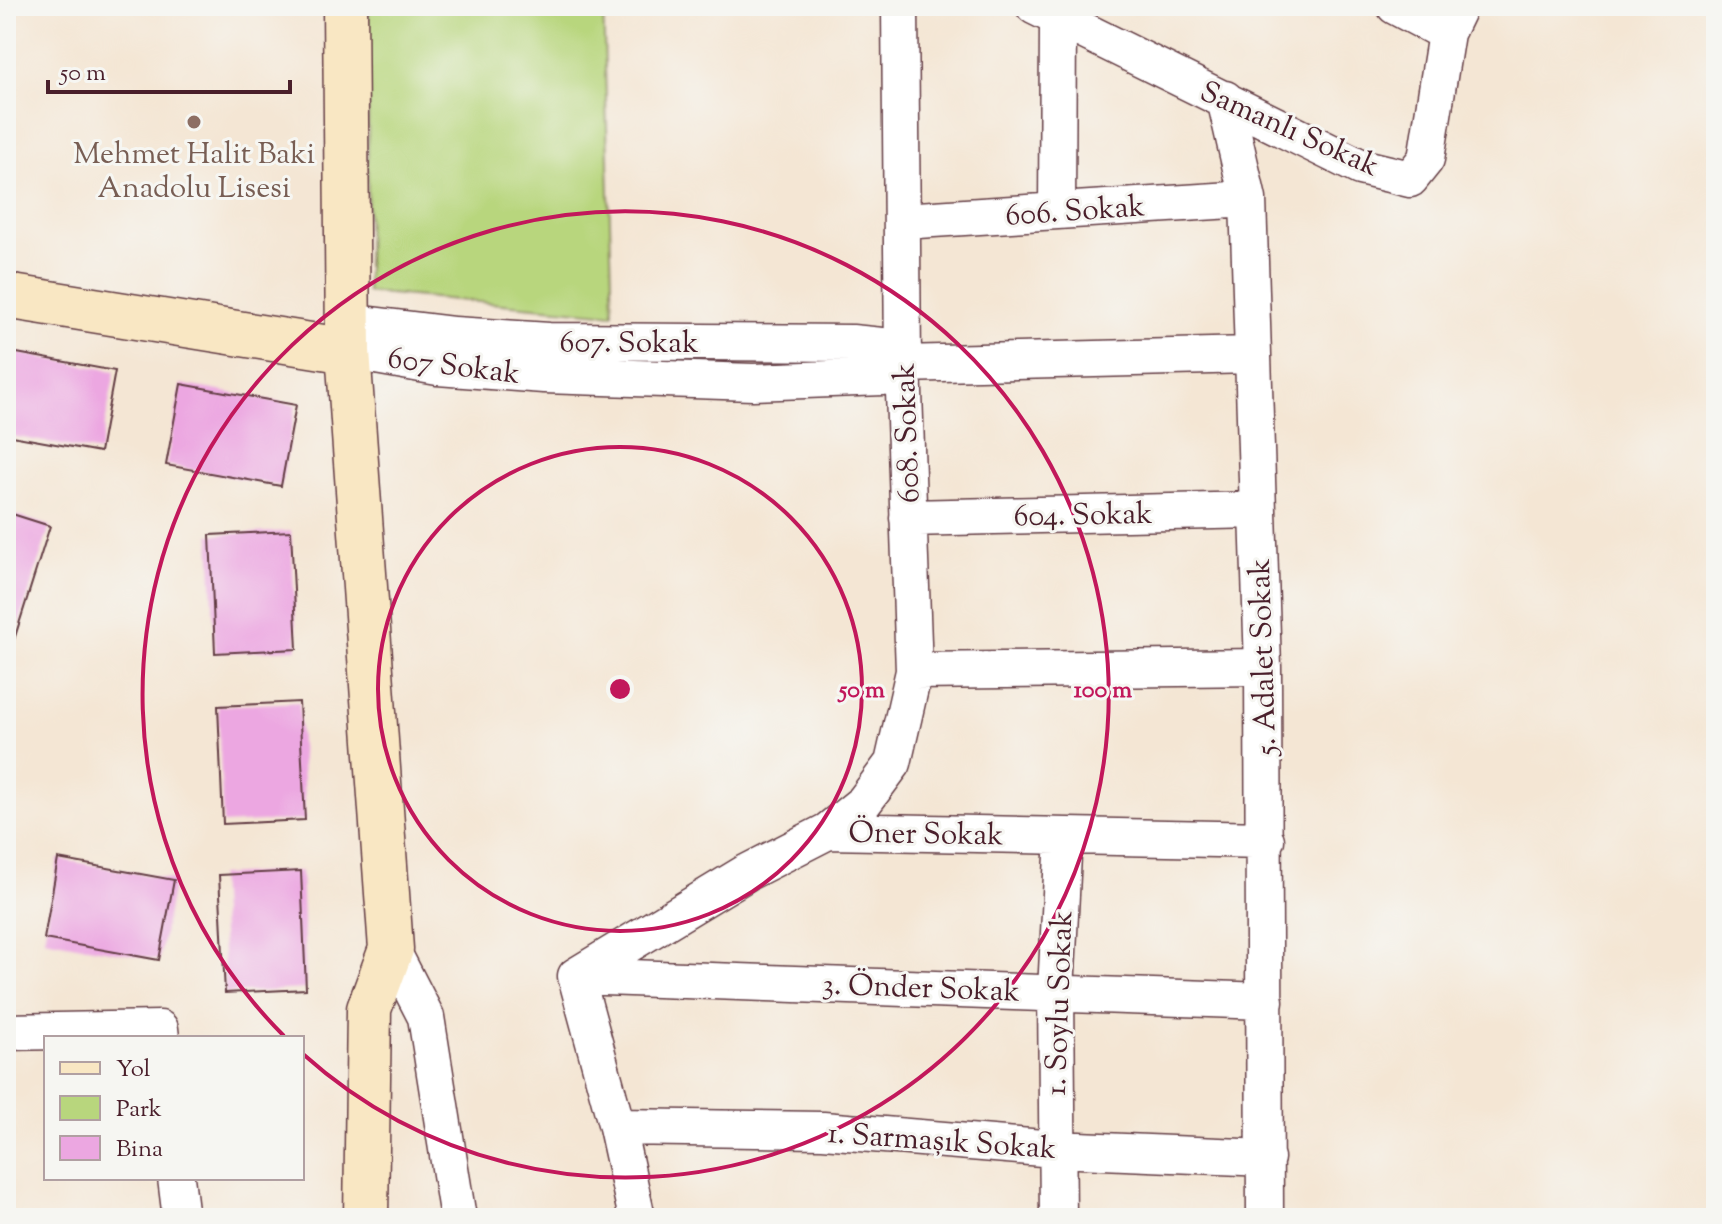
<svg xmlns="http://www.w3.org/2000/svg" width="1722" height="1224" font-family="'Sorts Mill Goudy',serif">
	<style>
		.green { fill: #b8d67d; stroke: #817a54; stroke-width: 2 }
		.building { fill: #eca7e1 }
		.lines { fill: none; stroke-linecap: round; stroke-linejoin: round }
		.street-casing { stroke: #643d44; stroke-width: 39 }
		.secondary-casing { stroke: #643d44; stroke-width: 47 }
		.street { stroke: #fff; stroke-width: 36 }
		.secondary { stroke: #f9e7c3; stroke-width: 44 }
		.ring { fill: none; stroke: #c2185b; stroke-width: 4 }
		.education-dot { fill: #8d6e63; stroke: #f6f6f2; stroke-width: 3 }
		.labels { text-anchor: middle; stroke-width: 6; stroke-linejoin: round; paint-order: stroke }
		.street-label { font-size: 30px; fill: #4a1f2b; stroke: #f6f6f2 }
		.education-label { font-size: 30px; fill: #785e54; stroke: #f6f6f2 }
		.centre { fill: #c2185b; stroke: #f6f6f2; stroke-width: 4 }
		.ring-label { font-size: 24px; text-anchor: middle; font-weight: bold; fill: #c2185b; stroke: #f6f6f2; stroke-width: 6; stroke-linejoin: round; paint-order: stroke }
	</style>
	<rect width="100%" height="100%" fill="#f6f6f2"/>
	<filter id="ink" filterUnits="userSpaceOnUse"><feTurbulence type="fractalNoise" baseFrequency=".0125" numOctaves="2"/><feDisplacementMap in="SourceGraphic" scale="16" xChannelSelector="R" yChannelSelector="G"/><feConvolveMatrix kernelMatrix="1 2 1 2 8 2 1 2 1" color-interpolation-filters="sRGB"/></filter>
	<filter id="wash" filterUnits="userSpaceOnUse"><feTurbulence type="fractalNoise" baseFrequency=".006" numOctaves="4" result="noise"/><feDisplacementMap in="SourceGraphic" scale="32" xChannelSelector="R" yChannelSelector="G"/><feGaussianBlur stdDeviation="1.8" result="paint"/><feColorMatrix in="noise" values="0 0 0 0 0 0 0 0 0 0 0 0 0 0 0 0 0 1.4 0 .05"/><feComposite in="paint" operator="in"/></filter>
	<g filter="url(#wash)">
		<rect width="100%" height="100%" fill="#f4e6d4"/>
		<path class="green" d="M 369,6 L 603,6 L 613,314 L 367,292 Z"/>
		<g id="blocks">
			<path class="building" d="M 6,351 L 115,371 L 100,452 L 6,435 Z
				M 181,384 L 296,405 L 281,486 L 166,465 Z
				M 6,512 L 50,526 L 12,646 L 6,645 Z
				M 291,531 L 297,649 L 215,653 L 210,535 Z
				M 299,702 L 305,820 L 223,824 L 218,706 Z
				M 58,859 L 174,880 L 159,960 L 44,939 Z
				M 301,871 L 306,989 L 225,993 L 219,875 Z"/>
		</g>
	</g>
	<g filter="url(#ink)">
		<use href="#blocks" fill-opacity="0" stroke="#643d44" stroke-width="2"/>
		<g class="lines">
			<defs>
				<path id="street" d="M 1034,6 L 1360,167 L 1410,179 L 1426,159 L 1446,33 L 1459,6
					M 1395,6 L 1446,33
					M 1225,99 L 1248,199 L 1263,667 L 1265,1218
					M 1057,211 L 1058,21
					M 902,221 L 1248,199
					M 347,322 L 454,335 L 549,341 L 852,343 L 882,346 L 903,364 L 1251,355
					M 348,351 L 438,367 L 544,375 L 753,382 L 883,377 L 903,364
					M 908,518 L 1258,510
					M 914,671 L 1263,667
					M 828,831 L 864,802 L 893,763 L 914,671 L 903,364 L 900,6
					M 391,949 L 426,1017 L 458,1218
					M 576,976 L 746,873 L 828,831 L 1266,840
					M 576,976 L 1265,1001
					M 576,976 L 617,1127 L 637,1218
					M 6,1032 L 160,1029 L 161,1038
					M 617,1127 L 823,1130 L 1055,1149 L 1266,1158
					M 176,1178 L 181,1218
					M 1058,1218 L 1056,991 L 1064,836"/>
				<path id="secondary" d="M 345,6 L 348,351 L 391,949 L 369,1009 L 366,1218
					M 6,296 L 348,351"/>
			</defs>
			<use href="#street" class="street-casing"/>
			<use href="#secondary" class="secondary-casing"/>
			<use href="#street" class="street"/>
			<use href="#secondary" class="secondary"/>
		</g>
	</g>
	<g class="ring">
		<circle cx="620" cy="689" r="242"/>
		<path d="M284 1036A483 483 0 1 1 303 1054"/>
	</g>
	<circle class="education-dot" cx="194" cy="122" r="8"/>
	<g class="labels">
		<g class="street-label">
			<text transform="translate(1290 128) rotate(24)" y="10">Samanlı Sokak</text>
			<text transform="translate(1075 210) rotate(-4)" y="10">606. Sokak</text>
			<text x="629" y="352">607. Sokak</text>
			<text transform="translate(454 365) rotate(7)" y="10">607 Sokak</text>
			<text transform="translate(906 433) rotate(-92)" y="10">608. Sokak</text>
			<text transform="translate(1083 514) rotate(-1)" y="10">604. Sokak</text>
			<text transform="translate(1262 657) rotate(-92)" y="10">5. Adalet Sokak</text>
			<text transform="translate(926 833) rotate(1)" y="10">Öner Sokak</text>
			<text transform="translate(921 987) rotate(2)" y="10">3. Önder Sokak</text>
			<text transform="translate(1058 1003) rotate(-88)" y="10">1. Soylu Sokak</text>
			<text transform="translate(942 1140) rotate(4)" y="10">1. Sarmaşık Sokak</text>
		</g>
		<g class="education-label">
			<text x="194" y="163">Mehmet Halit Baki<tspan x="194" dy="34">Anadolu Lisesi</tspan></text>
		</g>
	</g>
	<circle cx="620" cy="689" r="12" class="centre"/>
	<g class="ring-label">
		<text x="862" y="697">50 m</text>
		<text x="1103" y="697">100 m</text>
	</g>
	<rect width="1722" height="1224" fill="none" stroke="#f6f6f2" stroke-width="32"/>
	<rect x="44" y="1036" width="260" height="144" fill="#f6f6f2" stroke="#b1a0a2" stroke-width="2"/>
	<rect x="60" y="1062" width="40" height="12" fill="#f9e7c3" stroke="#b1a0a2" stroke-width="2"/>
	<text x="116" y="1076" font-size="24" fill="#4a1f2b">Yol</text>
	<rect x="60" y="1096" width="40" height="24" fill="#b8d67d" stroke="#b1a0a2" stroke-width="2"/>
	<text x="116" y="1116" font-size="24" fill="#4a1f2b">Park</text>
	<rect x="60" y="1136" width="40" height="24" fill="#eca7e1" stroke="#b1a0a2" stroke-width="2"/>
	<text x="116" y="1156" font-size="24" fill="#4a1f2b">Bina</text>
	<path d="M48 80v12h242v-12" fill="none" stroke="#4a1f2b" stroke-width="4"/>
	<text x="60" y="80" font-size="24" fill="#4a1f2b" stroke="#f6f6f2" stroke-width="6" paint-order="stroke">50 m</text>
</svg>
